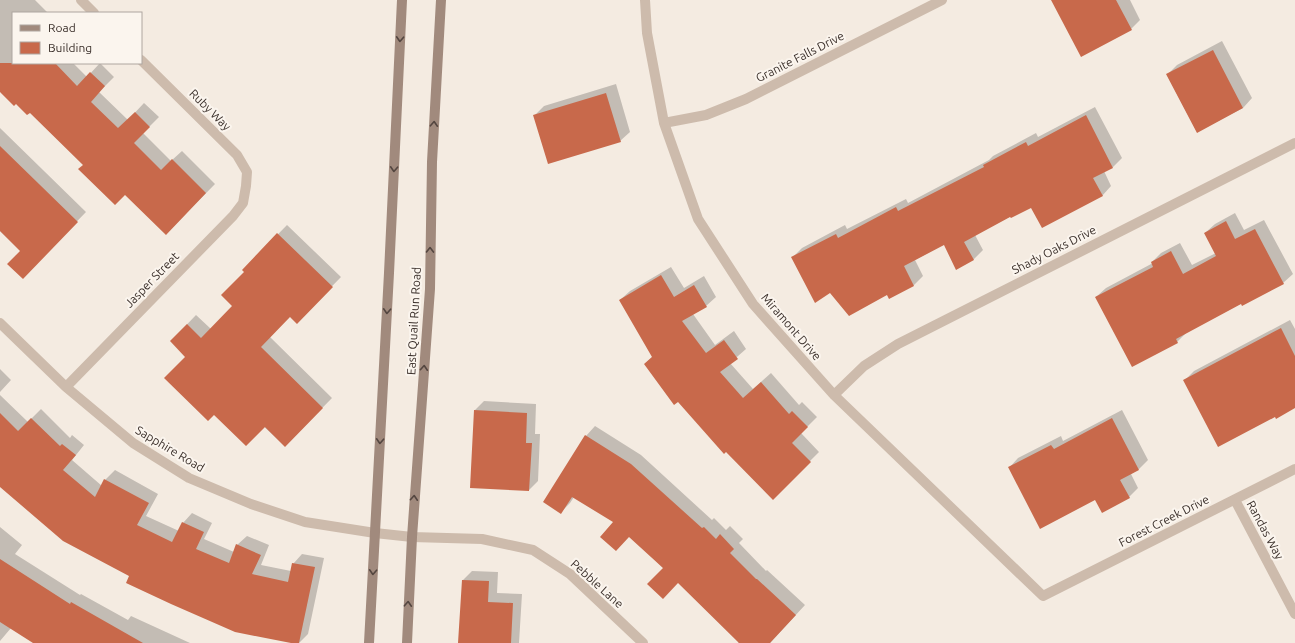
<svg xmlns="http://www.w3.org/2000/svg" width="1295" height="643" font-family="Ubuntu,sans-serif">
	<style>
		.shadow { fill: #0003 }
		.building { fill: #c8694b }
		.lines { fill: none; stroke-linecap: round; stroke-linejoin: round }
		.street { stroke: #cdbbac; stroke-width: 10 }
		.secondary { stroke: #a18a7d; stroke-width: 10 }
		.oneway { stroke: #544640 }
		.labels { text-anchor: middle; stroke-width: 4; stroke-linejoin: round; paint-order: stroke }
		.street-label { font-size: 12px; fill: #3b302b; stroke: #fbf5ee }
	</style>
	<rect width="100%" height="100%" fill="#f4ebe1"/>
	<path class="shadow" d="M 0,0 L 35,0 L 48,13 L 13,13 L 13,63 L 73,63 L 87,77 L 100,63 L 114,77 L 99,92 L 128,120 L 144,103 L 159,117 L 143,133 L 171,161 L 182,151 L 215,184 L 166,234 L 125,194 L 84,165 L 30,112 L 0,91 Z
		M 1052,0 L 1130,0 L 1140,20 L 1131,29 Z
		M 1222,41 L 1252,98 L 1243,108 L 1197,132 L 1167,75 L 1177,65 Z
		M 616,84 L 630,132 L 620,141 L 535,115 L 544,106 Z
		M 1095,107 L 1122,158 L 1113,167 L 1104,171 L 1111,186 L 1102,196 L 1031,206 L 1011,216 L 975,235 L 983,250 L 973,260 L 944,244 L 915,260 L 923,276 L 914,285 L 889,298 L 887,294 L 830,291 L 793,257 L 802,248 L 845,225 L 847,229 L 906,199 L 908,203 L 989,160 L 993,156 L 1036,133 L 1038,137 Z
		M 0,128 L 86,212 L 22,278 L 21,251 L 0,231 Z
		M 1235,213 L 1244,230 L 1264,220 L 1293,274 L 1283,283 L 1242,303 L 1187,332 L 1177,342 L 1096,297 L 1106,288 L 1153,263 L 1152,262 L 1161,253 L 1180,243 L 1192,265 L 1216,253 L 1205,233 L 1215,224 Z
		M 287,225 L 341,277 L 297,322 L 290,316 L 270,337 L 332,398 L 285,446 L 171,341 L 196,315 L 211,329 L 234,306 L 245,272 L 243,270 Z
		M 671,267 L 684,288 L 704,276 L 716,297 L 706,306 L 693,314 L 715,345 L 734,331 L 746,349 L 730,363 L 753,389 L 771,373 L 799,405 L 802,402 L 817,417 L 801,433 L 819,452 L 773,498 L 645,364 L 653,356 L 620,300 L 630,291 Z
		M 1290,320 L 1295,329 L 1295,407 L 1185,380 L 1194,371 Z
		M 0,369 L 11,380 L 0,392 Z
		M 0,395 L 28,422 L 41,409 L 70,438 L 72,435 L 84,445 L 72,460 L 102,486 L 105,480 L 115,470 L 158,494 L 146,516 L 179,531 L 183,523 L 192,513 L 212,523 L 204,539 L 234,552 L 237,545 L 247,536 L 269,545 L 261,565 L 291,571 L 293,564 L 302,554 L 324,558 L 308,634 L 299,643 L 296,643 L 130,576 L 0,485 Z
		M 484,401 L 536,404 L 535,434 L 540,434 L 538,481 L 529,490 L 475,410 Z
		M 1122,410 L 1148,460 L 1139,469 L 1131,474 L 1138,488 L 1129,497 L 1095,499 L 1009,468 L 1018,458 L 1061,436 L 1063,441 Z
		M 595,426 L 641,455 L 712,520 L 714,518 L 726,530 L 730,526 L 743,539 L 739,543 L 766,571 L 767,570 L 805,605 L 770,643 L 738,643 L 739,642 L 678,582 L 615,522 L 574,497 L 570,503 L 561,512 L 586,436 Z
		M 0,527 L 22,545 L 15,554 L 80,595 L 81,594 L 128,620 L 131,616 L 190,643 L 35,643 L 11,628 L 0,641 Z
		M 472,571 L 498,572 L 497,593 L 522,594 L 519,643 L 459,643 L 463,580 Z"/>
	<path class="building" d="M 1051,0 L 1116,0 L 1132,30 L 1081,57 Z
		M 1213,50 L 1243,108 L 1197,133 L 1166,74 Z
		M 0,63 L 55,63 L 77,86 L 90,72 L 105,86 L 91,102 L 118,128 L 135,112 L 150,127 L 134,143 L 161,170 L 172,159 L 206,193 L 166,235 L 125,195 L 115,205 L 78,169 L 83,165 L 30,113 L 27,115 L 16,104 L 14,106 L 0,92 Z
		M 606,93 L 621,142 L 548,164 L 533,115 Z
		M 1086,115 L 1113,168 L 1093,178 L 1103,196 L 1042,228 L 1031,208 L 1011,218 L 1010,217 L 964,242 L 974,260 L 956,270 L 944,245 L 904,266 L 914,286 L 889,299 L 887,295 L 849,316 L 830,293 L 815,303 L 791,257 L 836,234 L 838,238 L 896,207 L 898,211 L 984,167 L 983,165 L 1026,142 L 1028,146 Z
		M 0,146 L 78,222 L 23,279 L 7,264 L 20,251 L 0,231 Z
		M 1226,221 L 1235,239 L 1255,229 L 1284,284 L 1242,306 L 1241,304 L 1176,339 L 1178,343 L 1132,367 L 1095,297 L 1153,267 L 1151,262 L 1171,251 L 1183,274 L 1216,256 L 1204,233 Z
		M 277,233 L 333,287 L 297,324 L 290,317 L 261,347 L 323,408 L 285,447 L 265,427 L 246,446 L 214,415 L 208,421 L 164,378 L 185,357 L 170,341 L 187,324 L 201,338 L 232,306 L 221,295 L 244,272 L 242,270 Z
		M 661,275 L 674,297 L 694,285 L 707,307 L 682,321 L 706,353 L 724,340 L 738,359 L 720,372 L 743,398 L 761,382 L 789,414 L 792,411 L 808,427 L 792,443 L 811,462 L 773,500 L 726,452 L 724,454 L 678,402 L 674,405 L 644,364 L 652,357 L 619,300 Z
		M 1281,328 L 1295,356 L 1295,408 L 1276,419 L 1275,417 L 1218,447 L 1183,380 Z
		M 474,410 L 527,413 L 526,443 L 532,443 L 529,491 L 470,488 Z
		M 0,413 L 18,431 L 31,418 L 60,446 L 62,444 L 76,455 L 63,470 L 95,497 L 104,479 L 149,503 L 137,525 L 172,542 L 182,522 L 204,532 L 196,549 L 229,563 L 236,544 L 261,555 L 252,574 L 288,582 L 292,563 L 315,567 L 299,643 L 291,643 L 235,632 L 171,604 L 126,583 L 129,576 L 63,541 L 0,487 Z
		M 1112,418 L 1139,470 L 1120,480 L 1130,498 L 1102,513 L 1095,500 L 1040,529 L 1008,467 L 1051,445 L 1054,449 Z
		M 585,435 L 631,464 L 702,528 L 704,527 L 716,539 L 720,534 L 734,549 L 730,553 L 756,579 L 757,579 L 796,615 L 770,643 L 739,643 L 678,583 L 663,599 L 647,584 L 663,568 L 629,537 L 616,551 L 600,537 L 613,522 L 572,497 L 561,514 L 543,502 Z
		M 0,559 L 70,604 L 71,602 L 143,643 L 33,643 L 0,622 Z
		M 462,580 L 489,581 L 488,602 L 513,603 L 511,643 L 458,643 Z"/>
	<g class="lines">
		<path class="street" d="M 81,0 L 94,13
			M 645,0 L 647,33 L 664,123 L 698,219 L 753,304 L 834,395 L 1043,596 L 1295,469
			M 664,123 L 706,115 L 746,99 L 942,0
			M 0,323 L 66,387 L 133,443 L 189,478 L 251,504 L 305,522 L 375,533 L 412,537 L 482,539 L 533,550 L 570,574 L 643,643
			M 66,387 L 233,216 L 243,203 L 246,186 L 247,172 L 237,155 L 141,60
			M 834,395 L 864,366 L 898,344 L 1295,143
			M 1235,500 L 1295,614"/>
		<path class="secondary" d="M 369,643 L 389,273 L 402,0
			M 407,643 L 412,537 L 430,289 L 432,162 L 441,0"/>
	</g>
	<defs><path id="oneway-chevron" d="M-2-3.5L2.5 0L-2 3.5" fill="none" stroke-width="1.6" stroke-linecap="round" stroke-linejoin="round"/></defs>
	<g class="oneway">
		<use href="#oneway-chevron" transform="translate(400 39) rotate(93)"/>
		<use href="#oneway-chevron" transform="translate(434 124) rotate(-87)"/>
		<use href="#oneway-chevron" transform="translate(394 169) rotate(93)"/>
		<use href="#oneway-chevron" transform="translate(430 250) rotate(-89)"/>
		<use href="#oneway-chevron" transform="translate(387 311) rotate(93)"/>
		<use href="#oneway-chevron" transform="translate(424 368) rotate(-86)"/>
		<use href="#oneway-chevron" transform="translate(380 441) rotate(93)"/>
		<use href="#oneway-chevron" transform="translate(414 498) rotate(-86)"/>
		<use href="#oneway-chevron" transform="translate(373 572) rotate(93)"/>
		<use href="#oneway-chevron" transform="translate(408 604) rotate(-87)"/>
	</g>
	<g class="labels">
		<g class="street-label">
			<text transform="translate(800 57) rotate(-27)" y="4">Granite Falls Drive</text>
			<text transform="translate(210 110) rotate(45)" y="4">Ruby Way</text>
			<text transform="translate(1054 250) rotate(-27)" y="4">Shady Oaks Drive</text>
			<text transform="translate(152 280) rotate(-46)" y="4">Jasper Street</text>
			<text transform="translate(414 321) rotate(-87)" y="4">East Quail Run Road</text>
			<text transform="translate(791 327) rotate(49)" y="4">Miramont Drive</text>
			<text transform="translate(170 449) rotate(31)" y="4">Sapphire Road</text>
			<text transform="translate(1164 521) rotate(-27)" y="4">Forest Creek Drive</text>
			<text transform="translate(1265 530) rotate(62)" y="4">Randas Way</text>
			<text transform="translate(597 584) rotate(42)" y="4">Pebble Lane</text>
		</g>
	</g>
	<rect x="12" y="12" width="130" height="52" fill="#fbf5ee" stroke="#aea6a0"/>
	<rect x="20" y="25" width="20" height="6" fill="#a18a7d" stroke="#aea6a0"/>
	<text x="48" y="32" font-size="12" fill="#3b302b">Road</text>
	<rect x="20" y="42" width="20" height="12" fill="#c8694b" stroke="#aea6a0"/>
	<text x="48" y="52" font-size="12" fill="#3b302b">Building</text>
</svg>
